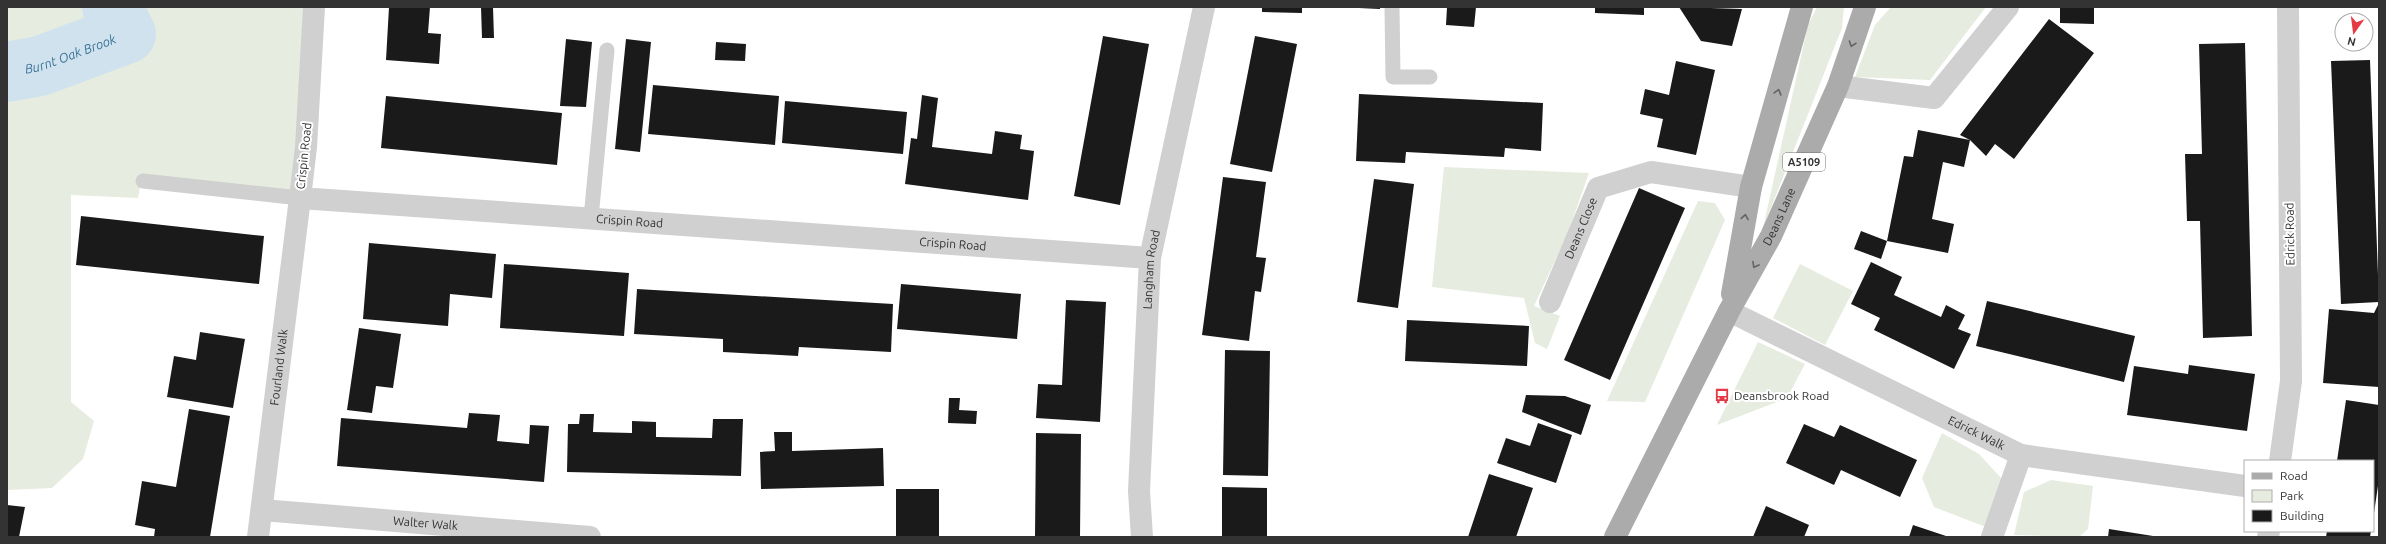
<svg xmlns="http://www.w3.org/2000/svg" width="2386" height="544" font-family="Ubuntu,sans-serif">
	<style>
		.green { fill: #e6ecdf }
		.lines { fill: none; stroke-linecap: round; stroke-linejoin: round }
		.river { stroke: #cfe2ee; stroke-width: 60 }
		.building { fill: #1a1a1a }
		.lane { stroke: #d0d0d0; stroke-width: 15 }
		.street { stroke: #d0d0d0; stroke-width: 22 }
		.primary { stroke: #ababab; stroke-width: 22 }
		.oneway { stroke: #636363 }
		.labels { text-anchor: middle; stroke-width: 4; stroke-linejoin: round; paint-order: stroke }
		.shield { fill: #fff; stroke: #707070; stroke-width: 1 }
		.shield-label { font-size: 11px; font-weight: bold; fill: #333 }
		.street-label { font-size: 12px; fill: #333; stroke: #fff }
		.poi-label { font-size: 12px; fill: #333; stroke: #fff; text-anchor: start }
		.water-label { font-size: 13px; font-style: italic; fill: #3f7597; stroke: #fff }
	</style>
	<rect width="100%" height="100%" fill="#fff"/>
	<path class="green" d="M 7,7 L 314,7 L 302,197 L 141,181 L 138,198 L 71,195 L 71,402 L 94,421 L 83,459 L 52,488 L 7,490 Z
		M 1817,7 L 1844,7 L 1842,28 L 1763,228 L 1808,25 Z
		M 1891,7 L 1986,7 L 1930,80 L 1855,77 L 1875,25 Z
		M 1444,167 L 1589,173 L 1567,235 L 1534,306 L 1560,316 L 1547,349 L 1535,343 L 1524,298 L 1432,287 Z
		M 1698,201 L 1715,203 L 1725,220 L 1645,402 L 1607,401 Z
		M 1800,264 L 1853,291 L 1825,345 L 1773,318 Z
		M 1758,342 L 1805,364 L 1787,398 L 1717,425 Z
		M 1942,433 L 1979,454 L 2002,479 L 1986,527 L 1934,507 L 1922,478 Z
		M 2051,480 L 2093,486 L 2088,529 L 2079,537 L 2014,535 L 2024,492 Z"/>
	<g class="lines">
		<path class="river" id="s1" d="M 7,72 L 40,66 L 126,34 L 112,7"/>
	</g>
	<path class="building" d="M 389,7 L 430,7 L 428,33 L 441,34 L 439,64 L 386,60 Z
		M 481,7 L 493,7 L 494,38 L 482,38 Z
		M 1262,7 L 1302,7 L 1302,13 L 1262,12 Z
		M 1359,7 L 1380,7 L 1380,9 L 1359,8 Z
		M 1447,7 L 1476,7 L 1474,27 L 1446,25 Z
		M 1595,7 L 1644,7 L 1644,15 L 1595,13 Z
		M 1679,7 L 1742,9 L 1732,46 L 1701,41 Z
		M 2060,7 L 2094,7 L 2094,24 L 2060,23 Z
		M 2049,19 L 2094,53 L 2014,159 L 1995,144 L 1986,156 L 1970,140 L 1960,135 Z
		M 1103,36 L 1149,44 L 1120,205 L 1074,196 Z
		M 1255,36 L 1297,44 L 1272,172 L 1230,164 Z
		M 566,39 L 592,42 L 586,107 L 560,106 Z
		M 626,39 L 651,42 L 640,152 L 615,149 Z
		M 716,42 L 746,44 L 745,61 L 715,60 Z
		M 2245,43 L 2252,336 L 2203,338 L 2200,221 L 2187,221 L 2185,154 L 2202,154 L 2199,44 Z
		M 2370,60 L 2379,302 L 2341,304 L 2331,61 Z
		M 1676,61 L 1715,70 L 1696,155 L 1657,147 L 1663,119 L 1640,114 L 1645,89 L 1669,95 Z
		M 653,85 L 779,96 L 775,145 L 648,134 Z
		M 1359,94 L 1543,103 L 1541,151 L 1505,148 L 1504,157 L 1406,152 L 1405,163 L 1356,161 Z
		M 922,95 L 938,98 L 932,147 L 992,154 L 995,131 L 1022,135 L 1020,149 L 1034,151 L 1028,200 L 905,184 L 911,138 L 917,139 Z
		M 386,96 L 562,113 L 557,165 L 381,148 Z
		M 785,101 L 907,112 L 903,154 L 782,143 Z
		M 1918,130 L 1970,140 L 1964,167 L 1943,162 L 1932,219 L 1954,224 L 1948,253 L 1887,241 L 1904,156 L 1913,157 Z
		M 1223,177 L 1266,182 L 1256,257 L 1266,258 L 1261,292 L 1255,291 L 1249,341 L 1202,335 Z
		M 1374,179 L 1414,184 L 1398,308 L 1357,302 Z
		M 1639,188 L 1685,208 L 1610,380 L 1564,360 Z
		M 81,216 L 264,236 L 259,284 L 76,265 Z
		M 1861,231 L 1887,241 L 1881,259 L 1854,249 Z
		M 369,243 L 496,254 L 492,298 L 450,294 L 448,326 L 363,319 Z
		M 1871,262 L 1902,277 L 1894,295 L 1941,317 L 1946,305 L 1965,315 L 1958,329 L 1971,334 L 1954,369 L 1874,330 L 1880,318 L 1851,304 Z
		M 504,264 L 629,273 L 624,336 L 500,328 Z
		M 901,284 L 1021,294 L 1017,339 L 897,329 Z
		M 637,289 L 893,304 L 891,352 L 799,347 L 798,356 L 723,352 L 723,339 L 634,334 Z
		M 1066,300 L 1106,302 L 1100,422 L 1036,418 L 1038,384 L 1062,385 Z
		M 1987,301 L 2135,336 L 2124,382 L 1976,346 Z
		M 2378,305 L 2379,387 L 2323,383 L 2329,309 L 2374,313 Z
		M 1407,320 L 1529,326 L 1527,366 L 1405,361 Z
		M 359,328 L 401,334 L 393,388 L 376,386 L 372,413 L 347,410 Z
		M 200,332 L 245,339 L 233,408 L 167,397 L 174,356 L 196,360 Z
		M 1225,350 L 1270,351 L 1268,476 L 1223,475 Z
		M 2189,365 L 2255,374 L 2247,431 L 2127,415 L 2134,366 L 2188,374 Z
		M 1526,395 L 1565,396 L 1591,405 L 1581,435 L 1522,412 Z
		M 949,398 L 960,398 L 959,410 L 977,411 L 976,424 L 948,423 Z
		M 2346,400 L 2379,405 L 2379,479 L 2374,513 L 2373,461 L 2337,461 Z
		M 189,409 L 230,416 L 210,537 L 154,537 L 155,529 L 135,525 L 142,481 L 176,487 Z
		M 469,413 L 500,415 L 497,441 L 529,444 L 530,425 L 549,426 L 544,482 L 337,466 L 341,418 L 467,428 Z
		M 580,414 L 594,414 L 593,432 L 632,433 L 632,421 L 656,422 L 656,437 L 712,438 L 713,419 L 743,419 L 741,476 L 567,472 L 568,424 L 579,424 Z
		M 1538,423 L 1572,435 L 1556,483 L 1497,463 L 1506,438 L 1530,446 Z
		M 1804,424 L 1834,437 L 1840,425 L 1917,460 L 1900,497 L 1841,470 L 1834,485 L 1786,463 Z
		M 774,432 L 792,432 L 792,451 L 883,448 L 884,486 L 761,489 L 760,452 L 775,451 Z
		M 1036,433 L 1081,434 L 1080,537 L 1035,537 Z
		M 1489,474 L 1533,488 L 1516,537 L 1468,537 Z
		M 1222,487 L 1267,488 L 1267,537 L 1222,537 Z
		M 896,489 L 939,489 L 939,537 L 896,537 Z
		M 7,505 L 25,507 L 19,537 L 7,537 Z
		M 1766,506 L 1809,525 L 1804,537 L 1753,537 Z
		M 1913,525 L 1949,537 L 1909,537 Z
		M 2109,529 L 2153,536 L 2153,537 L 2108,537 Z
		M 2327,531 L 2371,531 L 2370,537 L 2326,537 Z"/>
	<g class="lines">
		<path class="lane" d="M 1392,7 L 1393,77 L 1430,77
			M 143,181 L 300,198
			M 591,218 L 607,50"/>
		<g class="street">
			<path id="s2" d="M 314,7 L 306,147 L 300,198 L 1150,258"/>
			<path d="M 1838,86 L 1934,98 L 2008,7"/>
			<path id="s3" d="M 1550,302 L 1598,188 L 1651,172 L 1751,187"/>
			<path id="s4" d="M 1729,311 L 2021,455 L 2245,486"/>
			<path d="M 2280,461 L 2291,381 L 2288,7"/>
			<path id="s5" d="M 262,510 L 590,537"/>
			<path id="s6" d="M 258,537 L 300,198"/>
			<path id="s7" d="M 1142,537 L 1139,491 L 1150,258 L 1204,7"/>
			<path d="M 1992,537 L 2021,455"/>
			<path d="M 2268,537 L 2269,531"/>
		</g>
		<g class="primary">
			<path d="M 1732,294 L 1751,187 L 1802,7"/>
			<path id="s8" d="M 1615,537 L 1729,311 L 1771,236 L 1838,86 L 1865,7"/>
		</g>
	</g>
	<defs><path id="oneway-chevron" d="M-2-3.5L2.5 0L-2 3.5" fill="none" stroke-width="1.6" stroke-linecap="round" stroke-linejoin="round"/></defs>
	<g class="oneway">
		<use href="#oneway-chevron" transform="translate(1852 44) rotate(109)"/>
		<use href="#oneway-chevron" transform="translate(1778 92) rotate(-74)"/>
		<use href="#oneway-chevron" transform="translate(1745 217) rotate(-80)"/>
		<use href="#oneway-chevron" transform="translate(1755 265) rotate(119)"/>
	</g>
	<defs>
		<symbol id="bus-bare" viewBox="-9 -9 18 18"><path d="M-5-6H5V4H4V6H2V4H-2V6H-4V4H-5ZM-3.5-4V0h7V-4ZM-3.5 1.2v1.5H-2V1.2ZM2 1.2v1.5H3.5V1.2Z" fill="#e63946" stroke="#fff" stroke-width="2.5" paint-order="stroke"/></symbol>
	</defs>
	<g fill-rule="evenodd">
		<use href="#bus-bare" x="1711" y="385" width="22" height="22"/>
	</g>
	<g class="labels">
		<rect class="shield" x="1783" y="153" width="42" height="18" rx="3"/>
		<g class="shield-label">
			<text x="1804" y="166">A5109</text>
		</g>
		<g class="street-label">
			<text transform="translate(304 156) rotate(-84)" y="4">Crispin Road</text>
			<text dy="4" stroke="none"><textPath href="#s8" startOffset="360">Deans Lane</textPath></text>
			<text dy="4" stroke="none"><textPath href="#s2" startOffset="522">Crispin Road</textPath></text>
			<text dy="4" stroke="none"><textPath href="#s3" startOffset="80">Deans Close</textPath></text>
			<text transform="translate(2290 234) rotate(-91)" y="4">Edrick Road</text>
			<text dy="4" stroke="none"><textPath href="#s2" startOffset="846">Crispin Road</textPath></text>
			<text dy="4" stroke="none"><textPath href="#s7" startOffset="268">Langham Road</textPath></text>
			<text dy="4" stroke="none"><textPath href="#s6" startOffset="171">Fourland Walk</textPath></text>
			<text dy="4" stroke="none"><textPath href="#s4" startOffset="276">Edrick Walk</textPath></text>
			<text dy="4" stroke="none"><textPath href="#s5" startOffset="164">Walter Walk</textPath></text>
		</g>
		<g class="poi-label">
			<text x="1734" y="400">Deansbrook Road</text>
		</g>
		<g class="water-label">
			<text dy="5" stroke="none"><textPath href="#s1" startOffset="66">Burnt Oak Brook</textPath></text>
		</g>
	</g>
	<rect width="2386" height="544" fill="none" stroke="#333333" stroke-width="16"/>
	<rect x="2244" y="460" width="130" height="72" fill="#ffffff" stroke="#adadad"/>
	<rect x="2252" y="473" width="20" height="6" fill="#ababab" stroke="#adadad"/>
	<text x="2280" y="480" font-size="12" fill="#333333">Road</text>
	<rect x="2252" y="490" width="20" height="12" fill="#e6ecdf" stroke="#adadad"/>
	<text x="2280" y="500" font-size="12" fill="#333333">Park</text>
	<rect x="2252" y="510" width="20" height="12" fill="#1a1a1a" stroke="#adadad"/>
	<text x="2280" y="520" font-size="12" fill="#333333">Building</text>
	<g transform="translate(2354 32) rotate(194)"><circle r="19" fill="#ffffff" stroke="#adadad"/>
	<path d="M0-3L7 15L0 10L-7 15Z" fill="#e63946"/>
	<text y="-6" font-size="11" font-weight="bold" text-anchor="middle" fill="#333333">N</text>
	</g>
</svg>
